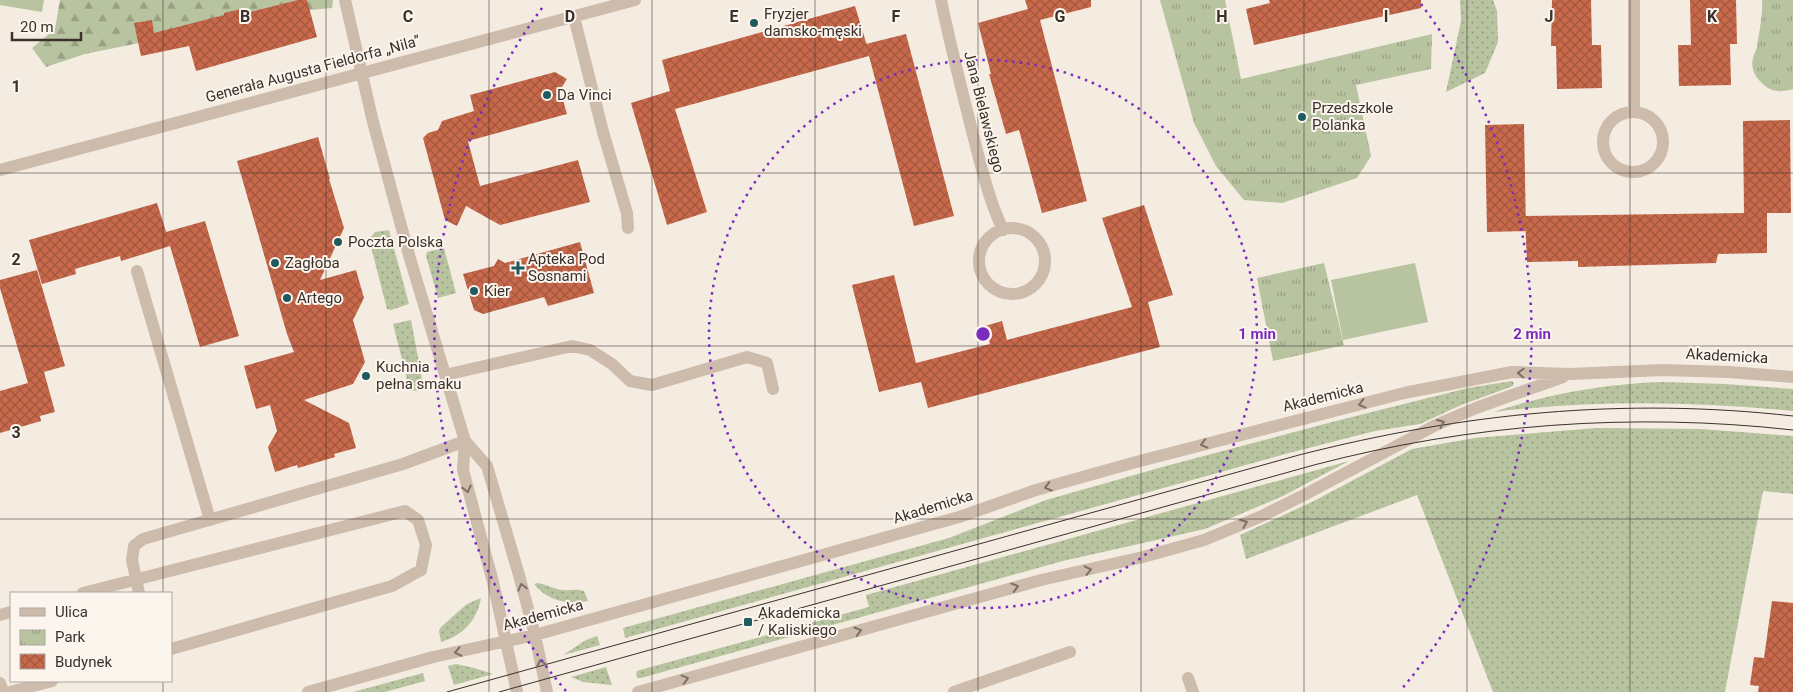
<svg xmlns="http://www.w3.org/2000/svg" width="1793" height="692" font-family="Roboto,sans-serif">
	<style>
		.grass { fill: url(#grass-dots) }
		.forest { fill: url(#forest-firs) }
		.park { fill: url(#park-tufts) }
		.pitch { fill: #b8c4a0 }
		.building { fill: url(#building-cross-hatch) }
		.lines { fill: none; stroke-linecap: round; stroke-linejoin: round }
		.minor { stroke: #cdbbac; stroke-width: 12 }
		.tram { stroke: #3b302b; stroke-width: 1 }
		.oneway { stroke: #7d6f65 }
		.grid { fill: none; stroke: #3b302b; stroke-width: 1; stroke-opacity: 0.55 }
		.ring { fill: none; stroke: #7b2cbf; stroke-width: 2.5; stroke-dasharray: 2.5 5 }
		.poi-dot { fill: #1f5a5e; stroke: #fbf5ee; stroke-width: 2 }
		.labels { text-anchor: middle; stroke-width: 4; stroke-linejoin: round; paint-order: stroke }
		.poi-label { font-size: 15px; fill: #3b302b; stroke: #fbf5ee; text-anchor: start }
		.street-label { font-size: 15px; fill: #3b302b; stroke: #fbf5ee }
		.grid-label { font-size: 16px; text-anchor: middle; font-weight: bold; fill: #3b302b; stroke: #fbf5ee; stroke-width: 4; stroke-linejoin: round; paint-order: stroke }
		.centre { fill: #7b2cbf; stroke: #fbf5ee; stroke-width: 2.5 }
		.ring-label { font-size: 15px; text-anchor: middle; font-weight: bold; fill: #7b2cbf; stroke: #fbf5ee; stroke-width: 4; stroke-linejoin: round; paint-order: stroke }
	</style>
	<defs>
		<pattern id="grass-dots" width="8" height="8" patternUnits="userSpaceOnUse" patternTransform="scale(1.25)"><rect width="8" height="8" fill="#b8c4a0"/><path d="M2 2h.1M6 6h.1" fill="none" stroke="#97a083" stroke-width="1.8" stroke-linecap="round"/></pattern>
		<pattern id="forest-firs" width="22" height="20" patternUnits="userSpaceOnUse" patternTransform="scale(1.25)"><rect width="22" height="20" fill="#b8c4a0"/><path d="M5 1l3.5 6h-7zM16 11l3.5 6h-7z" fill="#97a083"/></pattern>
		<pattern id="park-tufts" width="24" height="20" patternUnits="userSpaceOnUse" patternTransform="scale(1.25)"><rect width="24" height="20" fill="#b8c4a0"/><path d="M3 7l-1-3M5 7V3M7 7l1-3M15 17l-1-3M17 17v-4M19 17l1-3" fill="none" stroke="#97a083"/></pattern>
		<pattern id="building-cross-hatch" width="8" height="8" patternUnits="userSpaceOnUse" patternTransform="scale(1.25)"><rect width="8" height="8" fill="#c8694b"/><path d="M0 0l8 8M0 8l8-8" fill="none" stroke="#a4573f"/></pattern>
	</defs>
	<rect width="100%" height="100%" fill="#f4ebe1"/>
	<path class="grass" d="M 1460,0 L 1493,0 L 1497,11 L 1498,42 L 1485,73 L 1446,92 L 1461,21 Z
		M 389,230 L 409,304 L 391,310 L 387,309 L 369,239 L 375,232 Z
		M 444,248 L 456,293 L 438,298 L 426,256 L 427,252 Z
		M 411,320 L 424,390 L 410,391 L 393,324 Z
		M 1512,381 L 1514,383 L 1513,386 L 1461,405 L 1420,424 L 1375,431 L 1289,453 L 625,638 L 623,628 L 949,538 L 1046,500 L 1166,466 L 1336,421 L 1468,388 Z
		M 1662,382 L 1725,384 L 1793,389 L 1793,411 C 1691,401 1595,400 1493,412 C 1548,394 1604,384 1662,382 Z
		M 1596,428 L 1701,429 L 1793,436 L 1793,494 L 1763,491 L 1725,692 L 1493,692 L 1417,495 L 1246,559 L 1240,535 L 1312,502 L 1412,449 L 1475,438 Z
		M 1349,461 L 1283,496 L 1205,529 L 1063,561 L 641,678 L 638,678 L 636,675 L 637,671 L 640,670 L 869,607 L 866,595 Z
		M 538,583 C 547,585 554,589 563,590 C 571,591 576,588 584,591 L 588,601 C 567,605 548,601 534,584 Z
		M 481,598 C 477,621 462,636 441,642 L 439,631 L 441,627 L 467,604 Z
		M 597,636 L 600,645 L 563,655 L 586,640 Z
		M 456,664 L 474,668 L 493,674 L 454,685 L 448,666 Z
		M 606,667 L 612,685 L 583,682 L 571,677 Z
		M 423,673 L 425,681 L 385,692 L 353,692 Z"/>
	<path class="forest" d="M 60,0 L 333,0 L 332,8 L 245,16 L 183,34 L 85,54 L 46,67 L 32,48 L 55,29 Z"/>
	<path class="park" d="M 1160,0 L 1225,0 L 1241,79 L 1432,34 L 1431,69 L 1356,85 L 1371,156 L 1357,178 L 1282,203 L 1244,200 L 1216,166 L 1194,123 Z
		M 1762,0 L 1793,0 L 1793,89 C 1782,92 1773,93 1764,85 C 1756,78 1750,69 1753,58 C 1754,54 1756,51 1757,47 C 1759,32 1763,15 1762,0 Z
		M 1324,263 L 1344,345 L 1273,361 L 1257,278 Z"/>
	<path class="pitch" d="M 0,0 L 44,0 L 42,12 L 0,5 Z
		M 1415,263 L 1428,322 L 1343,340 L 1331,280 Z"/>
	<path class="building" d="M 298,0 L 307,0 L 317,37 L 196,71 L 189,46 L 141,56 L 134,23 L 152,20 L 154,33 L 224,15 L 224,13 L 245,8 L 246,13 Z
		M 1025,0 L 1091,0 L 1091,7 L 1040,20 L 1087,201 L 1042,213 L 1019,130 L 1006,134 L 989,74 L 991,74 L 978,23 L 1028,9 Z
		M 1269,0 L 1421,0 L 1421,8 L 1254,45 L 1246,9 L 1270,3 Z
		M 1552,0 L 1591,0 L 1592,45 L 1601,45 L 1602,88 L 1557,89 L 1556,46 L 1551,46 Z
		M 1690,0 L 1736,0 L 1737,44 L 1730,44 L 1731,85 L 1679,86 L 1678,45 L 1691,45 Z
		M 855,6 L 868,49 L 866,44 L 906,34 L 954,216 L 914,226 L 869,56 L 675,109 L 707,212 L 667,225 L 631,103 L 670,91 L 662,60 Z
		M 555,72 L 567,79 L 560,90 L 567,114 L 468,141 L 480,186 L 578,160 L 590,202 L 500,225 L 466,206 L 457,226 L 445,220 L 423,138 L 428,133 L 438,130 L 442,121 L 474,111 L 470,95 Z
		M 1790,120 L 1791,213 L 1767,213 L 1767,253 L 1718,254 L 1716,263 L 1578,267 L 1578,261 L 1527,262 L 1525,216 L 1744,213 L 1743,121 Z
		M 1524,124 L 1526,231 L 1487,232 L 1485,125 Z
		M 318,137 L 330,179 L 329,179 L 344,228 L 320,280 L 356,270 L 364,298 L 353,320 L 365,362 L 353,384 L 304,400 L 349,423 L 356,448 L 334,454 L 335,457 L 298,468 L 297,465 L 275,472 L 268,447 L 277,431 L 270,405 L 256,409 L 244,366 L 294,352 L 287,334 L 237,161 Z
		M 157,203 L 169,241 L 166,232 L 205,221 L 239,336 L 200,347 L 170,246 L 121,261 L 120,256 L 75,269 L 76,274 L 42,284 L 29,240 Z
		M 1144,205 L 1173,295 L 1148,302 L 1160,347 L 928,408 L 921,382 L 879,392 L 852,285 L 894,275 L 916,363 L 990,344 L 985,326 L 1002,321 L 1007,340 L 1132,307 L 1102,218 Z
		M 580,242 L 594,293 L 548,306 L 544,297 L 483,314 L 474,310 L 463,274 L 494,266 L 498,259 L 505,263 Z
		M 37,270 L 65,366 L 44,372 L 55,412 L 40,416 L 41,421 L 0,433 L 0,391 L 28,383 L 0,288 L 0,280 Z
		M 1772,601 L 1793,603 L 1793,692 L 1758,692 L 1759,686 L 1750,685 L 1754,657 L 1764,658 Z"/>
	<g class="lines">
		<path class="minor" d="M 345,0 L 373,122 L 409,255 L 465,441 L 463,470 L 493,582 L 517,692
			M 941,0 C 950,44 961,87 972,131 C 981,165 988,198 1003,230
			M 574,17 L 603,132 L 627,213 L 628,228
			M1603 142a30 30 0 1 1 60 0a30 30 0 1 1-60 0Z
			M 1634,112 L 1634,0
			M 0,170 L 635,0
			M979 261a33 33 0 1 1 66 0a33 33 0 1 1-66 0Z
			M 137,271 L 210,520
			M 445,375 L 572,346 L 590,350 L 612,364 L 630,381 L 652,385 L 747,357 L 767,363 L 773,389
			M 465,441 L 487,466 L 519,575 L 535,635 L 547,692
			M 83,593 L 405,511 L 418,520 L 426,545 L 421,570 L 392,586 L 171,649
			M 139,593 L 132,560 L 134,546 L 143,539 L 403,464 L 465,441
			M 0,615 L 11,612
			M 1188,678 L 1193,692
			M 0,683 L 3,692
			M 10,692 L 52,681
			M 308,692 L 433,657 L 535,635 L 959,517 L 1036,490 L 1136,462 L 1404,393 L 1512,372 L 1570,374 L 1663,370 L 1729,372 L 1793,377
			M 638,692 L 1041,580 L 1143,557 L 1204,540 L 1262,516 L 1304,495 L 1436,425 L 1476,408 L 1563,377
			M 954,692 L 1070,652"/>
		<path class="tram" d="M 447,692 L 1299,455 C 1464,413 1623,397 1793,416
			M 499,692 L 1314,465 C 1470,424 1632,412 1793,430"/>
	</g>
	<defs><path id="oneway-chevron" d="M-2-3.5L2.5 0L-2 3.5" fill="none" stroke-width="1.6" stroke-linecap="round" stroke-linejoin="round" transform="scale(1.25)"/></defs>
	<g class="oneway">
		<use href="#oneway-chevron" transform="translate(1521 373) rotate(-178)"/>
		<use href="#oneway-chevron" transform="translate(1362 404) rotate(166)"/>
		<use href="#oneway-chevron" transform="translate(1441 423) rotate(-24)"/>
		<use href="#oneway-chevron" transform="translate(1204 444) rotate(165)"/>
		<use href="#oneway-chevron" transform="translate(1048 487) rotate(164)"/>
		<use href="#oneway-chevron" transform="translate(467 489) rotate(76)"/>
		<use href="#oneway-chevron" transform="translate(1244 523) rotate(-23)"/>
		<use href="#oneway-chevron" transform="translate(1088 570) rotate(-13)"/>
		<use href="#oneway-chevron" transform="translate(522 587) rotate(-105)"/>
		<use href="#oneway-chevron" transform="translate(1015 587) rotate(-16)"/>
		<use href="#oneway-chevron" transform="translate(858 631) rotate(-16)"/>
		<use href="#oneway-chevron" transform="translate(458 652) rotate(168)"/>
		<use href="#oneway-chevron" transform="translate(541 663) rotate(-101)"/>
		<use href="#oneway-chevron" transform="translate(685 679) rotate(-15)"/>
	</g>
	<path class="grid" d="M 163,0 L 163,593M 326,0 L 326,692M 489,0 L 489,692M 652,0 L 652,692M 815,0 L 815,692M 978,0 L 978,692M 1141,0 L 1141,692M 1304,0 L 1304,692M 1467,0 L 1467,692M 1630,0 L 1630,692M 0,173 L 1793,173M 0,346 L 1793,346M 0,519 L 1793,519M 163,681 L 163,692"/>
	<g class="ring">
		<circle cx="983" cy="334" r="274"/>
		<path d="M566 691A549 549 0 0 1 545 4M1421 4A549 549 0 0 1 1400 691"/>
	</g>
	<g class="poi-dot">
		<circle cx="754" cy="23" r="5"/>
		<circle cx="547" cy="95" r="5"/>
		<circle cx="1302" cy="117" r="5"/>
		<circle cx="338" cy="242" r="5"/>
		<circle cx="275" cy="263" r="5"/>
		<path d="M515.5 260.5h5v5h5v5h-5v5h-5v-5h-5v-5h5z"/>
		<circle cx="474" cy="291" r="5"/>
		<circle cx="287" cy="298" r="5"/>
		<circle cx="366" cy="376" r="5"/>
		<rect x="743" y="617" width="10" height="10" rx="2.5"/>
	</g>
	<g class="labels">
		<g class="poi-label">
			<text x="764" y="19">Fryzjer<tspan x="764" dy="17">damsko-męski</tspan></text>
			<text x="557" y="100">Da Vinci</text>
			<text x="1312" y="113">Przedszkole<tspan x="1312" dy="17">Polanka</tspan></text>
			<text x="348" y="247">Poczta Polska</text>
			<text x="528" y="264">Apteka Pod<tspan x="528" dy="17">Sosnami</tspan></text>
			<text x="285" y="268">Zagłoba</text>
			<text x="484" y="296">Kier</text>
			<text x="297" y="303">Artego</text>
			<text x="376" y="372">Kuchnia<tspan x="376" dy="17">pełna smaku</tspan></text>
			<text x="758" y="618">Akademicka<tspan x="758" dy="17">/ Kaliskiego</tspan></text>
		</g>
		<g class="street-label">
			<text transform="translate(313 69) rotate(-15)" y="5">Generała Augusta Fieldorfa „Nila”</text>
			<text transform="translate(984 112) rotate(76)" y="5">Jana Bielawskiego</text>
			<text transform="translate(1727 356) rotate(3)" y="5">Akademicka</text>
			<text transform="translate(1323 397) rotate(-14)" y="5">Akademicka</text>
			<text transform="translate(933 507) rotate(-17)" y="5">Akademicka</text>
			<text transform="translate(543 615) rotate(-15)" y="5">Akademicka</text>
		</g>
	</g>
	<g class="grid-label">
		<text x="245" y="22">B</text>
		<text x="408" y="22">C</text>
		<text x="570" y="22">D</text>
		<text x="734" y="22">E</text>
		<text x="896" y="22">F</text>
		<text x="1060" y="22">G</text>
		<text x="1222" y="22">H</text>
		<text x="1386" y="22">I</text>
		<text x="1549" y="22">J</text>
		<text x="1712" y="22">K</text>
		<text x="16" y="92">1</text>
		<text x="16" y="265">2</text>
		<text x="16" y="438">3</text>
	</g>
	<circle cx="983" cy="334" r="8" class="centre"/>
	<g class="ring-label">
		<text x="1257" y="339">1 min</text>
		<text x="1532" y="339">2 min</text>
	</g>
	<rect x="10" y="592" width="162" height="90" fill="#fbf5ee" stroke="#aea6a0"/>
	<rect x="20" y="608" width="25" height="8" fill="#cdbbac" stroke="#aea6a0"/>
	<text x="55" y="617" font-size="15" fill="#3b302b">Ulica</text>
	<rect x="20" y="630" width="25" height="15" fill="url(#park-tufts)" stroke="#aea6a0"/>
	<text x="55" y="642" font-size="15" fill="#3b302b">Park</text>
	<rect x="20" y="654" width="25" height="15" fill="url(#building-cross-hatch)" stroke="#aea6a0"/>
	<text x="55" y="667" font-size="15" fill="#3b302b">Budynek</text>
	<path d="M12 32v8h69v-8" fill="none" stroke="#3b302b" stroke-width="2.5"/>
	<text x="20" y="32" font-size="15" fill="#3b302b" stroke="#fbf5ee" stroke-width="4" paint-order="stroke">20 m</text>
</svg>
